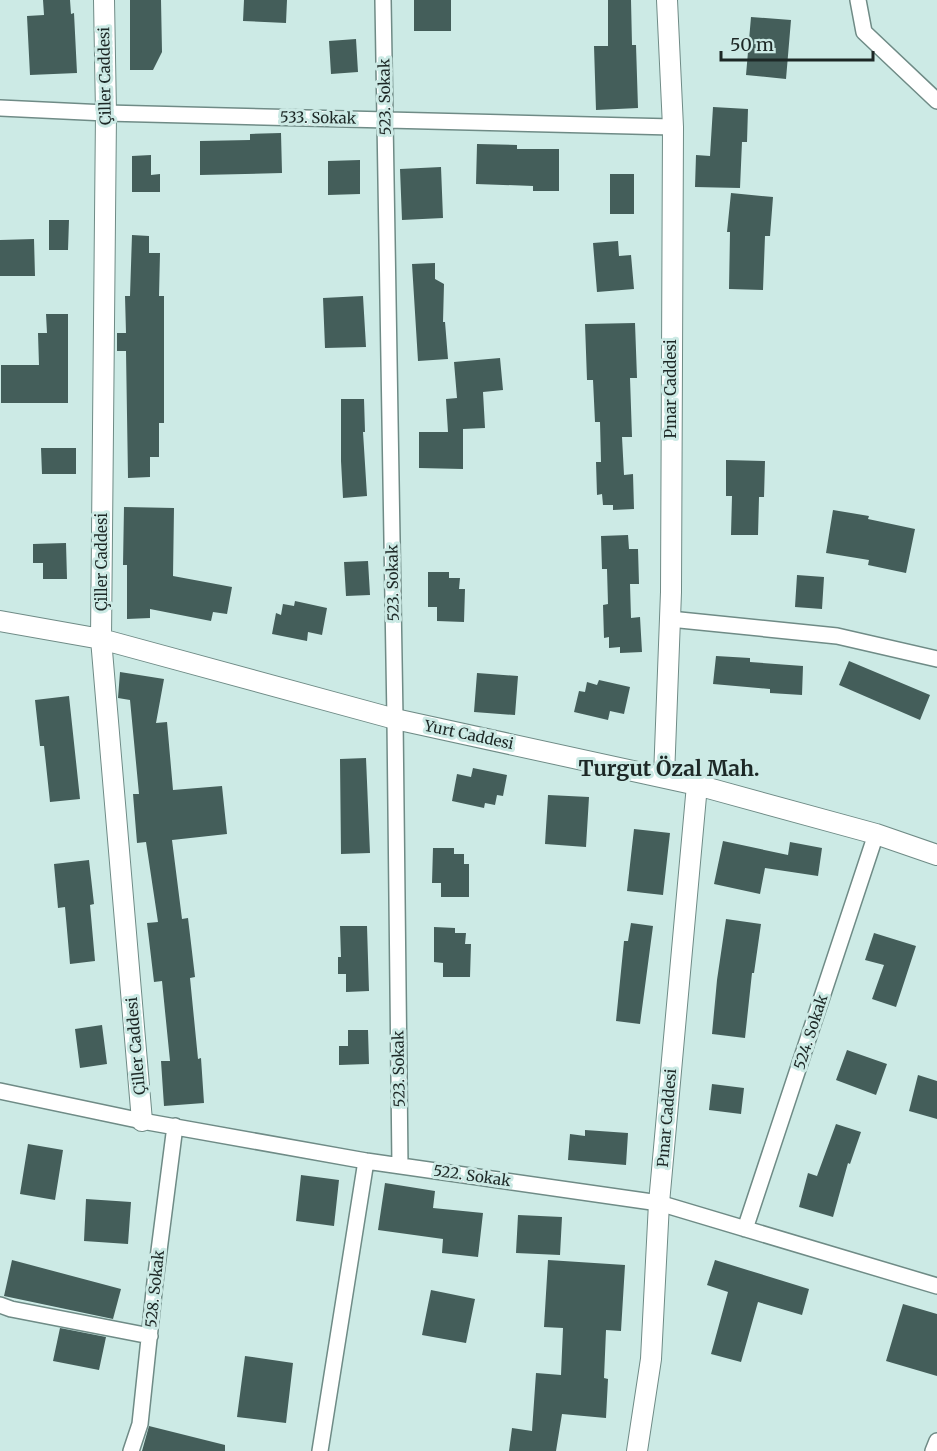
<svg xmlns="http://www.w3.org/2000/svg" width="937" height="1451" font-family="Merriweather,serif">
	<style>
		.building { fill: #445e5a }
		.lines { fill: none; stroke-linecap: round; stroke-linejoin: round }
		.minor-casing { stroke: #6f8b86; stroke-width: 18 }
		.tertiary-casing { stroke: #6f8b86; stroke-width: 22 }
		.minor { stroke: #fff; stroke-width: 15 }
		.tertiary { stroke: #fff; stroke-width: 20 }
		.labels { text-anchor: middle; stroke-width: 6; stroke-linejoin: round; paint-order: stroke }
		.street-label { font-size: 15px; fill: #1d2826; stroke: #cceae5 }
		.district-label { font-size: 21px; font-weight: bold; fill: #1d2826; stroke: #cceae5 }
	</style>
	<rect width="100%" height="100%" fill="#cceae5"/>
	<path class="building" d="M 43,0 L 70,0 L 71,14 L 74,13 L 77,73 L 30,75 L 27,16 L 44,15 Z
		M 130,0 L 161,0 L 162,52 L 153,70 L 130,70 Z
		M 244,0 L 287,0 L 286,23 L 243,21 Z
		M 414,0 L 451,0 L 451,31 L 414,31 Z
		M 608,0 L 631,0 L 632,45 L 636,45 L 638,108 L 596,110 L 594,46 L 608,46 Z
		M 751,17 L 791,20 L 786,79 L 746,75 Z
		M 356,39 L 358,72 L 331,74 L 329,41 Z
		M 713,107 L 748,109 L 747,142 L 742,142 L 740,188 L 695,187 L 696,155 L 710,156 Z
		M 281,133 L 282,173 L 200,175 L 200,141 L 250,140 L 250,134 Z
		M 477,144 L 517,145 L 517,149 L 559,149 L 559,191 L 533,191 L 533,186 L 476,184 Z
		M 151,155 L 151,175 L 160,174 L 160,192 L 132,192 L 132,156 Z
		M 360,160 L 360,194 L 328,195 L 328,161 Z
		M 441,167 L 443,218 L 402,220 L 400,169 Z
		M 610,174 L 634,174 L 634,214 L 610,214 Z
		M 731,193 L 773,197 L 770,236 L 765,236 L 763,290 L 729,289 L 730,232 L 727,232 Z
		M 49,220 L 69,220 L 68,250 L 49,250 Z
		M 132,235 L 149,236 L 149,253 L 160,253 L 159,296 L 164,296 L 164,423 L 159,423 L 159,457 L 150,457 L 150,477 L 128,478 L 126,351 L 117,351 L 117,333 L 126,333 L 125,296 L 130,296 Z
		M 34,239 L 35,276 L 0,276 L 0,240 Z
		M 618,241 L 619,256 L 631,255 L 634,289 L 597,292 L 593,243 Z
		M 435,263 L 435,279 L 444,284 L 443,322 L 445,322 L 448,359 L 418,361 L 412,264 Z
		M 363,296 L 366,347 L 325,348 L 323,298 Z
		M 46,314 L 68,314 L 68,403 L 1,403 L 1,365 L 39,365 L 38,333 L 47,333 Z
		M 635,323 L 637,378 L 630,378 L 632,437 L 622,437 L 624,475 L 633,474 L 634,509 L 613,510 L 613,505 L 603,505 L 602,494 L 597,495 L 596,462 L 601,462 L 600,422 L 595,422 L 593,380 L 587,380 L 585,324 Z
		M 500,358 L 503,390 L 483,392 L 485,428 L 463,429 L 463,469 L 419,468 L 419,432 L 448,432 L 446,399 L 457,398 L 454,362 Z
		M 341,399 L 364,399 L 365,432 L 363,432 L 367,496 L 343,498 L 341,461 Z
		M 41,448 L 76,448 L 76,474 L 42,474 Z
		M 726,460 L 765,461 L 764,497 L 759,497 L 758,535 L 731,535 L 732,496 L 726,496 Z
		M 124,507 L 174,508 L 173,576 L 232,587 L 227,614 L 213,612 L 211,621 L 150,609 L 150,618 L 127,619 L 127,565 L 123,565 Z
		M 833,510 L 869,516 L 868,519 L 915,529 L 906,573 L 868,565 L 869,560 L 826,553 Z
		M 628,535 L 629,549 L 638,549 L 639,584 L 630,584 L 631,618 L 640,617 L 642,652 L 620,653 L 620,647 L 609,648 L 609,637 L 604,638 L 603,605 L 608,604 L 607,569 L 602,569 L 601,536 Z
		M 66,543 L 67,579 L 43,579 L 43,563 L 33,563 L 33,544 Z
		M 368,561 L 370,595 L 346,596 L 344,562 Z
		M 428,572 L 449,572 L 449,578 L 460,578 L 459,589 L 465,589 L 464,622 L 437,621 L 437,607 L 428,607 Z
		M 797,575 L 824,577 L 822,609 L 795,607 Z
		M 295,601 L 327,608 L 322,635 L 308,632 L 307,641 L 272,634 L 276,613 L 281,615 L 283,604 L 294,606 Z
		M 716,656 L 750,658 L 750,662 L 803,666 L 802,695 L 770,693 L 770,689 L 713,684 Z
		M 849,661 L 930,695 L 920,720 L 839,685 Z
		M 120,672 L 164,679 L 156,723 L 167,722 L 173,790 L 222,786 L 227,834 L 172,840 L 182,919 L 188,918 L 195,977 L 190,978 L 198,1059 L 201,1058 L 204,1103 L 164,1106 L 161,1061 L 170,1061 L 162,981 L 154,982 L 147,923 L 158,922 L 146,842 L 137,843 L 133,794 L 139,794 L 130,700 L 118,698 Z
		M 477,673 L 518,676 L 515,715 L 474,712 Z
		M 599,680 L 630,687 L 624,714 L 610,711 L 608,720 L 574,712 L 579,691 L 585,692 L 587,682 L 597,685 Z
		M 69,696 L 80,799 L 50,802 L 44,746 L 40,746 L 35,700 Z
		M 366,758 L 370,853 L 341,854 L 340,759 Z
		M 473,768 L 507,775 L 503,796 L 497,795 L 495,805 L 485,803 L 484,808 L 452,801 L 457,774 L 471,777 Z
		M 548,795 L 589,797 L 586,847 L 545,844 Z
		M 634,829 L 670,833 L 663,895 L 627,891 Z
		M 723,841 L 788,855 L 790,842 L 822,848 L 818,876 L 765,868 L 760,894 L 714,884 Z
		M 433,848 L 454,848 L 454,854 L 464,854 L 464,864 L 469,864 L 469,897 L 441,897 L 441,883 L 432,883 Z
		M 89,860 L 94,904 L 90,905 L 95,961 L 70,964 L 65,907 L 58,908 L 54,864 Z
		M 726,919 L 761,924 L 754,973 L 752,973 L 745,1038 L 712,1034 L 717,980 Z
		M 631,923 L 653,926 L 640,1024 L 616,1021 L 624,941 L 628,941 Z
		M 340,926 L 367,926 L 369,991 L 346,992 L 346,974 L 338,974 L 338,957 L 341,957 Z
		M 434,927 L 455,928 L 455,933 L 466,933 L 465,944 L 471,944 L 470,977 L 443,977 L 443,963 L 434,962 Z
		M 874,933 L 916,946 L 896,1007 L 872,999 L 884,965 L 865,960 Z
		M 102,1025 L 107,1064 L 80,1068 L 75,1029 Z
		M 348,1030 L 368,1030 L 369,1064 L 339,1065 L 339,1046 L 348,1046 Z
		M 847,1050 L 887,1064 L 876,1095 L 836,1080 Z
		M 918,1075 L 937,1081 L 937,1119 L 909,1111 Z
		M 712,1084 L 744,1088 L 741,1114 L 709,1110 Z
		M 836,1124 L 861,1132 L 850,1164 L 848,1163 L 833,1217 L 799,1207 L 808,1173 L 817,1176 Z
		M 585,1130 L 628,1133 L 626,1165 L 568,1160 L 570,1134 L 585,1136 Z
		M 28,1144 L 63,1150 L 55,1200 L 20,1194 Z
		M 301,1175 L 339,1180 L 334,1226 L 296,1221 Z
		M 385,1183 L 435,1191 L 433,1208 L 483,1213 L 478,1257 L 442,1253 L 443,1239 L 378,1230 Z
		M 86,1199 L 131,1202 L 128,1244 L 84,1241 Z
		M 518,1215 L 562,1217 L 560,1255 L 516,1253 Z
		M 12,1260 L 121,1289 L 113,1319 L 4,1296 Z
		M 548,1260 L 625,1265 L 621,1331 L 606,1330 L 604,1378 L 608,1379 L 606,1418 L 562,1414 L 556,1451 L 509,1451 L 512,1428 L 532,1431 L 536,1373 L 561,1375 L 563,1328 L 544,1327 Z
		M 715,1260 L 809,1289 L 802,1315 L 758,1302 L 741,1362 L 711,1354 L 728,1292 L 707,1285 Z
		M 431,1290 L 475,1299 L 466,1343 L 422,1335 Z
		M 903,1304 L 937,1314 L 937,1376 L 886,1361 Z
		M 60,1328 L 106,1337 L 99,1370 L 53,1361 Z
		M 245,1356 L 293,1363 L 286,1423 L 237,1417 Z
		M 149,1426 L 225,1445 L 225,1451 L 142,1451 Z"/>
	<g class="lines">
		<defs>
			<path id="minor" d="M 383,0 L 395,719 L 400,1166
				M 858,0 L 864,32 L 937,101
				M 0,108 L 106,113 L 673,127
				M 670,619 L 837,636 L 937,659
				M 0,1091 L 142,1121 L 366,1161 L 659,1203 L 937,1286
				M 745,1229 L 876,834
				M 0,1305 L 11,1309 L 150,1336
				M 131,1451 L 140,1424 L 155,1282 L 175,1126
				M 320,1451 L 366,1161
				M 933,1451 L 937,1441"/>
			<path id="tertiary" d="M 104,0 L 106,113 L 101,639 L 142,1121
				M 0,621 L 101,639 L 395,719 L 697,785 L 876,834 L 937,855
				M 664,777 L 671,592 L 673,127 L 667,0
				M 637,1451 L 651,1359 L 659,1203 L 697,785"/>
		</defs>
		<use href="#minor" class="minor-casing"/>
		<use href="#tertiary" class="tertiary-casing"/>
		<use href="#minor" class="minor"/>
		<use href="#tertiary" class="tertiary"/>
	</g>
	<g class="labels">
		<g class="street-label">
			<text transform="translate(105 76) rotate(-91)" y="5">Çiller Caddesi</text>
			<text transform="translate(385 97) rotate(-91)" y="5">523. Sokak</text>
			<text transform="translate(318 118) rotate(1)" y="5">533. Sokak</text>
			<text transform="translate(671 389) rotate(-90)" y="5">Pınar Caddesi</text>
			<text transform="translate(102 562) rotate(-90)" y="5">Çiller Caddesi</text>
			<text transform="translate(393 583) rotate(-91)" y="5">523. Sokak</text>
			<text transform="translate(469 735) rotate(12)" y="5">Yurt Caddesi</text>
			<text transform="translate(811 1032) rotate(-72)" y="5">524. Sokak</text>
			<text transform="translate(136 1046) rotate(-95)" y="5">Çiller Caddesi</text>
			<text transform="translate(399 1069) rotate(-91)" y="5">523. Sokak</text>
			<text transform="translate(667 1118) rotate(-85)" y="5">Pınar Caddesi</text>
			<text transform="translate(472 1176) rotate(8)" y="5">522. Sokak</text>
			<text transform="translate(155 1289) rotate(-84)" y="5">528. Sokak</text>
		</g>
		<g class="district-label">
			<text x="669" y="776">Turgut Özal Mah.</text>
		</g>
	</g>
	<path d="M721 51v9h152v-9" fill="none" stroke="#1d2826" stroke-width="3"/>
	<text x="730" y="51" font-size="18" fill="#1d2826" stroke="#cceae5" stroke-width="4.5" paint-order="stroke">50 m</text>
</svg>
